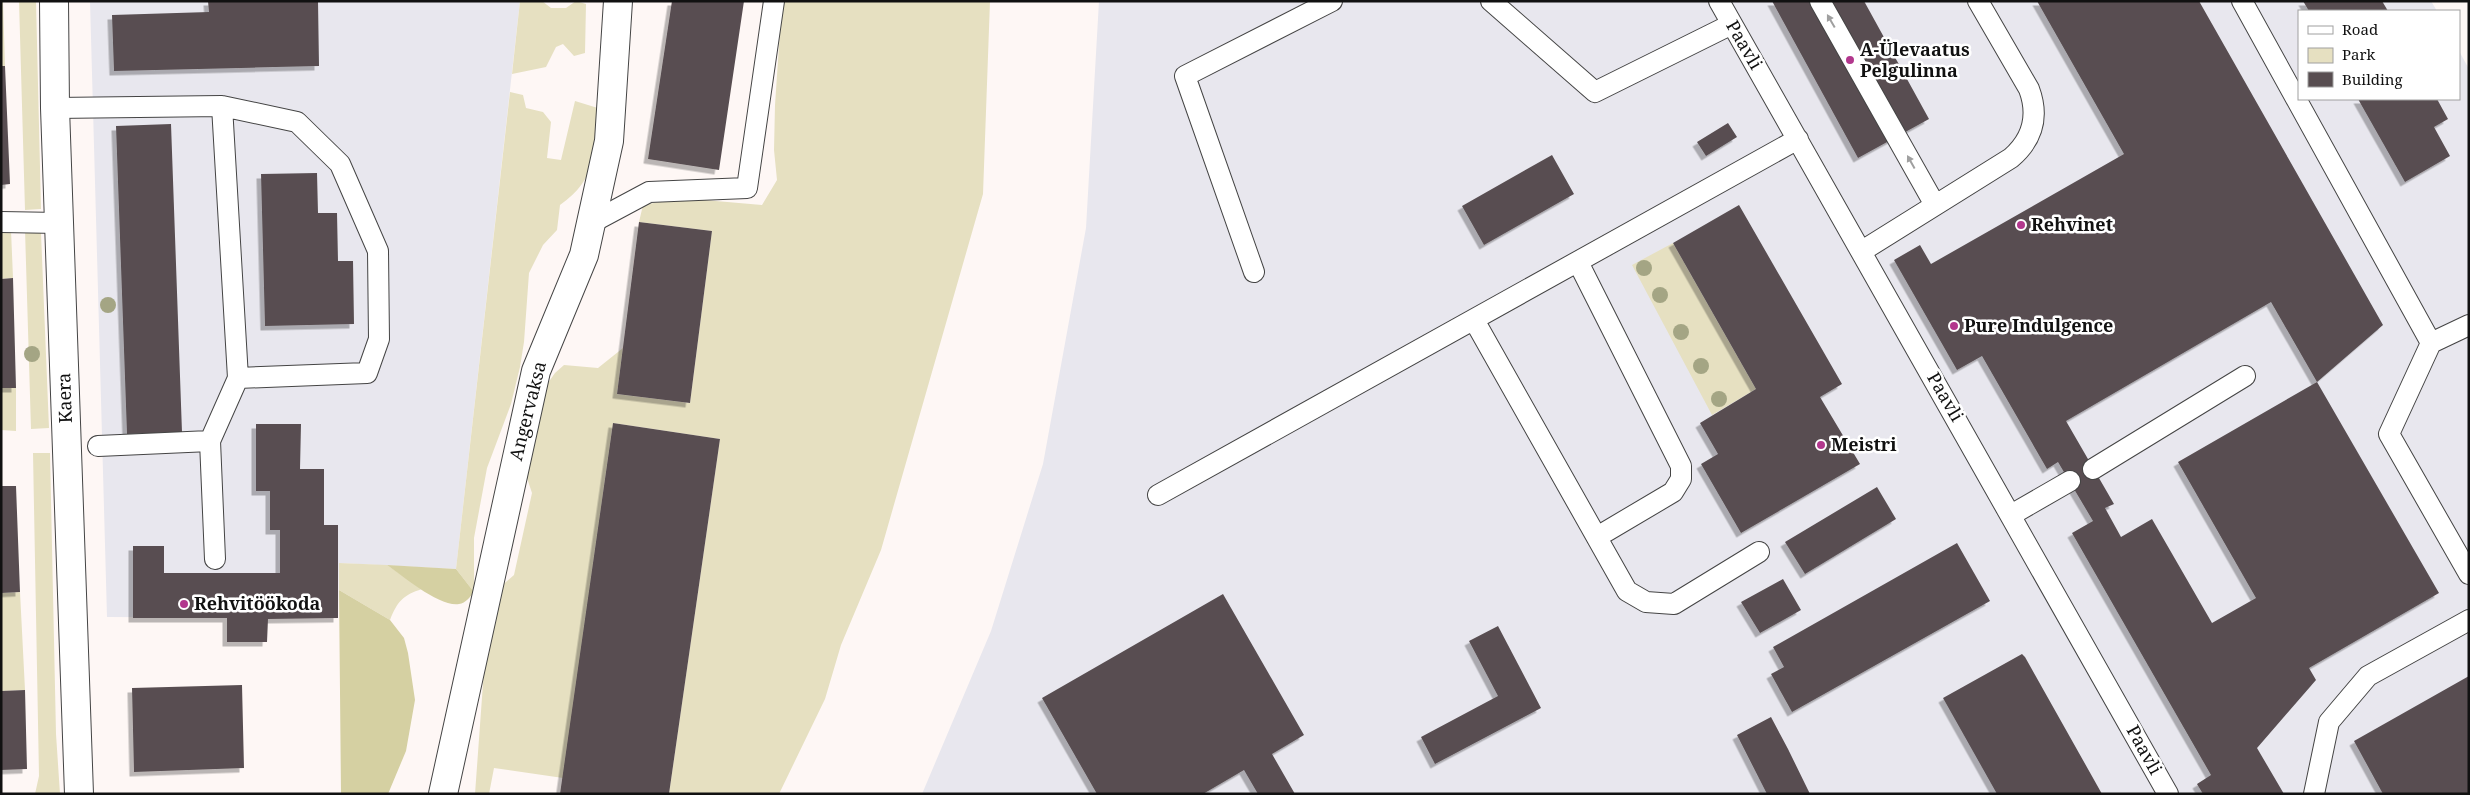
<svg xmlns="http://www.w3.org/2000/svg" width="2470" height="795" font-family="'Noto Serif',serif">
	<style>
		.industrial { fill: #e8e7ee }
		.green { fill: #e6e0c1 }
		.forest { fill: #d5d0a2 }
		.building { fill: #584e51; fill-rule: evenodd; filter: url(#shadow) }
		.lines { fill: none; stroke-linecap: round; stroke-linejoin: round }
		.service-casing { stroke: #444; stroke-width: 22 }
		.minor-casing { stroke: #444; stroke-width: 30 }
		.service { stroke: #fff; stroke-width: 20 }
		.minor { stroke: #fff; stroke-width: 28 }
		.tree { fill: #a4a584 }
		.oneway { fill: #a0a0a0 }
		.poi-dot { fill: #b2378d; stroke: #fff; stroke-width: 2 }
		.labels { text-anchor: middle; stroke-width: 5; stroke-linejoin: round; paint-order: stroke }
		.street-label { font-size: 18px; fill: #111; stroke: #fff }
		.poi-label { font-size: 18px; font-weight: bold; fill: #111; stroke: #fff; text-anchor: start }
	</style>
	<defs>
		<filter id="shadow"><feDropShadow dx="-4.5" dy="4.5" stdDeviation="0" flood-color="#0004"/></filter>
	</defs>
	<rect width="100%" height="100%" fill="#fef7f5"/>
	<path class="industrial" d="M 90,1 L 520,1 L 456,569 L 339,563 L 338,618 L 107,617 Z
		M 1099,1 L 2431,1 L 2437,11 L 2299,11 L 2299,99 L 2459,99 L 2459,51 L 2469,69 L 2469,794 L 922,794 L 991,631 L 1043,464 L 1086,228 Z"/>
	<path class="green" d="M 1,1 L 3,1 L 5,66 L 1,66 Z
		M 19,1 L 36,1 L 41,209 L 25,210 Z
		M 520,1 L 542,1 L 551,8 L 566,8 L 576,1 L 586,4 L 585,53 L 574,56 L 563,44 L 556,47 L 546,67 L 512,74 Z
		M 782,1 L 990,1 L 983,194 L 881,550 L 841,645 L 825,699 L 779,794 L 669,794 L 720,439 L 613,423 L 563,778 L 494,768 L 489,794 L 475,794 L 484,670 L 500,587 L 514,575 L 532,493 L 523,466 L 543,390 L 555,373 L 564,365 L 598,368 L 623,348 L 617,394 L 690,403 L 712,231 L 639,222 L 643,205 L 681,198 L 762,205 L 777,180 L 774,150 L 775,105 Z
		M 510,92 L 523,95 L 526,108 L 543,112 L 551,122 L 547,158 L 561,160 L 575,101 L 601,109 C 594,150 598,179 560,205 L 557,230 L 543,245 L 529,273 L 524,342 L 520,367 L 511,404 L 487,468 L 474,538 L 474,592 L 456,569 Z
		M 11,230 L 13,278 L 1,279 L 1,231 Z
		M 25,230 L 41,233 L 49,428 L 31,429 Z
		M 1673,243 L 1756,389 L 1712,415 L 1632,265 Z
		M 1,388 L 16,388 L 16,431 L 1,430 Z
		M 33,453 L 50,453 L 56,734 L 60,794 L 35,794 L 39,776 Z
		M 339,563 L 387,565 L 422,589 C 403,595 397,602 390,620 L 339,590 Z
		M 20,592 L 25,690 L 1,691 L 1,593 Z"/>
	<path class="forest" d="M 387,565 L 456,569 L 474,592 C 470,597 466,603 459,604 C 439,607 403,576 387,565 Z
		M 339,590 L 390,620 L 404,638 L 408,653 L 415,700 L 406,751 L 388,794 L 341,794 Z"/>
	<path class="building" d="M 208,1 L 318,1 L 319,66 L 114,71 L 112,15 L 209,12 Z
		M 672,1 L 744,1 L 719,170 L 648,159 Z
		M 1772,1 L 1864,1 L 1929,119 L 1858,158 Z
		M 2037,1 L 2199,1 L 2383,325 L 2317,382 L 2439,593 L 2309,668 L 2316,680 L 2257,748 L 2284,794 L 2203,794 L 2197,784 L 2211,775 L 2072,533 L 2093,521 L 2058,462 L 2047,469 L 1982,356 L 1957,370 L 1894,260 L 1920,245 L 1931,264 L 2124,154 ZM 2271,302 L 2317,382 L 2178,462 L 2256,598 L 2212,623 L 2152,519 L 2121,537 L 2105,508 L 2114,504 L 2066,421 Z
		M 2303,1 L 2382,1 L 2388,11 L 2309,11 Z
		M 1,66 L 5,66 L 10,184 L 1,185 Z
		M 2358,99 L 2437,99 L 2448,119 L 2434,127 L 2450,156 L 2405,182 Z
		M 1728,123 L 1737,137 L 1706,156 L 1697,142 Z
		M 171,124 L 182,432 L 127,434 L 116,126 Z
		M 1552,155 L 1574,194 L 1484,245 L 1462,206 Z
		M 317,173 L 318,213 L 337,213 L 338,261 L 353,261 L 354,324 L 265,326 L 261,174 Z
		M 1739,205 L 1842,384 L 1820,397 L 1860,464 L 1741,533 L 1701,464 L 1718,454 L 1700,423 L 1756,389 L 1673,243 Z
		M 639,222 L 712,231 L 690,403 L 617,394 Z
		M 13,278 L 16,388 L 1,388 L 1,279 Z
		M 613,423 L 720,439 L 669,794 L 560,794 Z
		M 256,424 L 301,424 L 300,469 L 324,469 L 324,525 L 338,525 L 338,618 L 268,619 L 267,642 L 227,642 L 227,618 L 133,618 L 133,546 L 164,546 L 164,573 L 280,573 L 280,530 L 270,530 L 270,491 L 256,491 Z
		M 1,486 L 16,486 L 20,592 L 1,593 Z
		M 1877,487 L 1896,519 L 1805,574 L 1785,542 Z
		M 1957,543 L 1990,601 L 1792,712 L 1771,674 L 1784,667 L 1773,647 Z
		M 1783,579 L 1801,610 L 1760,633 L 1741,602 Z
		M 1223,594 L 1304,735 L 1272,754 L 1295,794 L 1258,794 L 1244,770 L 1203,794 L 1097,794 L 1042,698 Z
		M 1498,626 L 1541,708 L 1435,764 L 1421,737 L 1498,696 L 1469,641 Z
		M 2022,654 L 2025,657 L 2102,794 L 1997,794 L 1943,698 Z
		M 2469,676 L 2469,794 L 2383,794 L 2354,741 Z
		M 242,685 L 244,768 L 134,772 L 132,688 Z
		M 25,690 L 27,769 L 1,770 L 1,691 Z
		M 1771,717 L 1788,749 L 1810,794 L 1767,794 L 1737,735 Z"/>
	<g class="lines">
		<defs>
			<path id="service" d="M 1491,1 L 1595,92 L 1732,24
				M 1719,1 L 2168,794
				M 1820,1 L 1935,205
				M 2242,1 L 2431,343 L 2389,434 L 2469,574
				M 222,106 L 297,122 L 340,164 L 378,251 L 379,339 L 367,373 L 238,378
				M 55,108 L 222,106 L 238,378 L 210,441 L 98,446
				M 1,222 L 59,223
				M 591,223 L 649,192 L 747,188 L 774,1
				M 1862,251 L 2011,158 C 2033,139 2039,116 2029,89 L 1978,1
				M 1578,262 L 1681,466 L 1681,479 L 1673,492 L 1597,537
				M 1254,272 L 1185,76 L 1332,1
				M 1474,320 L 1627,591 L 1646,602 L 1674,604 L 1759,552
				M 2431,343 L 2469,325
				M 210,441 L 215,559
				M 2093,469 L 2245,376
				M 1158,495 L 1798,139
				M 2011,515 L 2070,481
				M 2314,794 L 2329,722 L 2368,676 L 2469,620"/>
			<path id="minor" d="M 54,1 L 55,108 L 79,794
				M 443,794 L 536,371 L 584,255 L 591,223 L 609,141 L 618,1"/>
		</defs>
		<use href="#service" class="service-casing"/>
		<use href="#minor" class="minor-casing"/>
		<use href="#service" class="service"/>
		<use href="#minor" class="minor"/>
	</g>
	<g class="tree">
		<circle cx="1644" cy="268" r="8"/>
		<circle cx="1660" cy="295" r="8"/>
		<circle cx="108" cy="305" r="8"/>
		<circle cx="1681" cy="332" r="8"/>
		<circle cx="32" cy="354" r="8"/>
		<circle cx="1701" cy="366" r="8"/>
		<circle cx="1719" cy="399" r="8"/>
	</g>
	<defs><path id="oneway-solid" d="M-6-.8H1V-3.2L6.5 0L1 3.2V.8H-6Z" transform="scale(1.25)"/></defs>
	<g class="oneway">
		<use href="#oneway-solid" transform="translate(1831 21) rotate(-120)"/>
		<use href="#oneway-solid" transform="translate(1911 162) rotate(-119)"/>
	</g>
	<g class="poi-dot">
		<circle cx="1850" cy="60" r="5"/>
		<circle cx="2021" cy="225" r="5"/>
		<circle cx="1954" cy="326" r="5"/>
		<circle cx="1821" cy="445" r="5"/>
		<circle cx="184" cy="604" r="5"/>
	</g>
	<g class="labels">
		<g class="street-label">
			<text transform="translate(1744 45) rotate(60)" y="6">Paavli</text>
			<text transform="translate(1945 397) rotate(60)" y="6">Paavli</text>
			<text transform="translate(65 398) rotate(-92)" y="6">Kaera</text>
			<text transform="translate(528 411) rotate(-76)" y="6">Angervaksa</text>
			<text transform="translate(2144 750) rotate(61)" y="6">Paavli</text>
		</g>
		<g class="poi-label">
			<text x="1860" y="56">A-Ülevaatus<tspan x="1860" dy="21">Pelgulinna</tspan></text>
			<text x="2031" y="231">Rehvinet</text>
			<text x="1964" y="332">Pure Indulgence</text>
			<text x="1831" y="451">Meistri</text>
			<text x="194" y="610">Rehvitöökoda</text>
		</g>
	</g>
	<rect width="2470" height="795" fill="none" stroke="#111111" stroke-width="5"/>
	<rect x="2298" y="10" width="162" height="90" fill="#ffffff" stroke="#a0a0a0"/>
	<rect x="2308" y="26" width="25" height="8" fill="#ffffff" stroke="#a0a0a0"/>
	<text x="2342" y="35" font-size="15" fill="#111111">Road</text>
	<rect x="2308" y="48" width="25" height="15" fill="#e6e0c1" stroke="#a0a0a0"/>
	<text x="2342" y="60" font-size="15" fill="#111111">Park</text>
	<rect x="2308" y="72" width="25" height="15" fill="#584e51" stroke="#a0a0a0"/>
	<text x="2342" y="85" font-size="15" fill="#111111">Building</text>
</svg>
